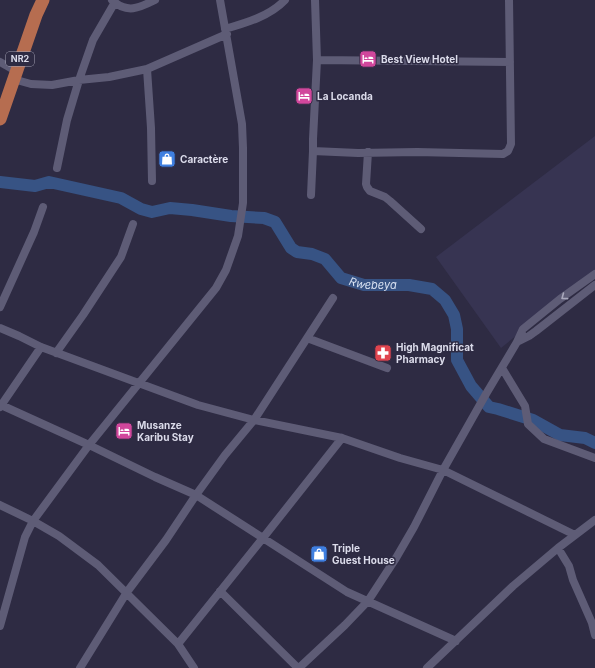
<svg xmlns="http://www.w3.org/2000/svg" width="595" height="668" font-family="Inter,sans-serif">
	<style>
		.built { fill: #373452 }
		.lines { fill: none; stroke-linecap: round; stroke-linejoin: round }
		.river { stroke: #375384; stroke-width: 12 }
		.minor { stroke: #5e5c76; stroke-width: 8 }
		.trunk { stroke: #b66d50; stroke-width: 13 }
		.oneway { stroke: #a9a8bc }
		.labels { text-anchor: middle; stroke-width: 3; stroke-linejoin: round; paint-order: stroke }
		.shield { fill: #2e2b43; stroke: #a7a6b8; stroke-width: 1 }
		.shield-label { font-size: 9px; font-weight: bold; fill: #dbdbea }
		.poi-label { font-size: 10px; font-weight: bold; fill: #dbdbea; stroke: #2e2b43; text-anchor: start }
		.water-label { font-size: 11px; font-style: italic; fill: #d8e1f1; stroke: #2e2b43 }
	</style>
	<rect width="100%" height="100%" fill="#2e2b43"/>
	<path class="built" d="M 595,136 L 595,271 L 501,348 L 436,257 Z"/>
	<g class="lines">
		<path class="river" id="s1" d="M 0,182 L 35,186 L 49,182 L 121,198 L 141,209 L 152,212 L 170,208 L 192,210 L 231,216 L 264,218 L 275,222 L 291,248 L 297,252 L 312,254 L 325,259 L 341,278 L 364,285 L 409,285 L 432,289 L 445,300 L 454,315 L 457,329 L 457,360 L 471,386 L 489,407 L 498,409 L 533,420 L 560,435 L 585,438 L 595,443"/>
		<path class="minor" d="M 112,0 C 127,14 139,8 155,0
			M 225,29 C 246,23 270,16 285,0
			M 317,60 L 510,62
			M 0,62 L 16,71
			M 147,69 L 151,128 L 152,181
			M 13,79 L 31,84 L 52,85 L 79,80 L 109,77 L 147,69 L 227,34
			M 313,151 L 358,153 L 417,152 L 503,154 L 508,151 L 511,144 L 509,0
			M 368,152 L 366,184 L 367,187 L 370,191 L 385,197 L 390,201 L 421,229
			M 57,168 L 67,120 L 79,80 L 93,40 L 115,2
			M 311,195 L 313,151 L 313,139 L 317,60 L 315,0
			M 0,307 L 34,232 L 43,207
			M 0,328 L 19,336 L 41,347 L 198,405 L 254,420 L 342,438 L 400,458 L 443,470 L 575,535
			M 307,338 L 387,368
			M 517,342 L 529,336 L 536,331 L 595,285
			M 56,353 L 83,315 L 121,257 L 133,224
			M 502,368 L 525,406 L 528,424 L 544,439 L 595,458
			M 1,405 L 89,445 L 155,477 L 196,495 L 347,592 L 456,641
			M 0,407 L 41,347
			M 0,505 L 33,521 L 59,536 L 98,565 L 178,644 L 194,668
			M 558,548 L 569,566 L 573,580 L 592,623 L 595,635
			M 220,591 L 298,668
			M 0,626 L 25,537 L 33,521 L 89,445 L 216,288 L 226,270 L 238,236 L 243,203 L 243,148 L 242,124 L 220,0
			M 178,644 L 263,538 L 342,438
			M 80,668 L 127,592 L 166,540 L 196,495 L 225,455 L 254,420 L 333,298
			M 299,668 L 345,625 L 368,601 L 396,558 L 414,527 L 443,470 L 486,394 L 517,342 L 523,329 L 560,299 L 595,274
			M 427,668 L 513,586 L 558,548 L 595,520"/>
		<path class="trunk" d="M 0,119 L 36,15 L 43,0"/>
	</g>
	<defs><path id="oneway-chevron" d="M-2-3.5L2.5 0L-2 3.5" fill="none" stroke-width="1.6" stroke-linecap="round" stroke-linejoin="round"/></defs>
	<use class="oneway" href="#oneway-chevron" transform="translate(564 297) rotate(143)"/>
	<defs>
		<symbol id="hotel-square" viewBox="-11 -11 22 22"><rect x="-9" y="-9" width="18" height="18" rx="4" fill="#d1479c" stroke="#2e2b43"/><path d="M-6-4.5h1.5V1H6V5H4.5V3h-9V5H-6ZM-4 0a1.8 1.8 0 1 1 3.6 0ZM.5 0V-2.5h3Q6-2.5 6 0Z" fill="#fff"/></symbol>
		<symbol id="shop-square" viewBox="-11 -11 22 22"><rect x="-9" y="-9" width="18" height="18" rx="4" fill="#3f7fe0" stroke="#2e2b43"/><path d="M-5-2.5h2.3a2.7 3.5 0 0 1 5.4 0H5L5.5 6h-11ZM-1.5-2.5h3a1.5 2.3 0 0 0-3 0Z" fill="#fff"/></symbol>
		<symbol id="pharmacy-square" viewBox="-11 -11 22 22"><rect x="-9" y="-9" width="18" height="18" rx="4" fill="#e0444e" stroke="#2e2b43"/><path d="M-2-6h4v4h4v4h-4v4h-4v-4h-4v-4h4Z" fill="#fff"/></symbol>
	</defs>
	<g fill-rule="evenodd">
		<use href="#hotel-square" x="358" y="49" width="20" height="20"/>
		<use href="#hotel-square" x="294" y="86" width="20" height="20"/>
		<use href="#shop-square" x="157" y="149" width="20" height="20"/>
		<use href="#pharmacy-square" x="373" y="343" width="20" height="20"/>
		<use href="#hotel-square" x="114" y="421" width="20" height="20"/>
		<use href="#shop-square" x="309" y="544" width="20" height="20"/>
	</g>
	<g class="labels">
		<rect class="shield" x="6" y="52" width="28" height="14" rx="3"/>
		<g class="shield-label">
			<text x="20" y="62">NR2</text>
		</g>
		<g class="poi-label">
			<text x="381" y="63">Best View Hotel</text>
			<text x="317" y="100">La Locanda</text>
			<text x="180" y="163">Caractère</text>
			<text x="396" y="351">High Magnificat<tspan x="396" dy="12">Pharmacy</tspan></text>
			<text x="137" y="429">Musanze<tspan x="137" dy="12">Karibu Stay</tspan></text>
			<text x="332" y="552">Triple<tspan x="332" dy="12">Guest House</tspan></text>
		</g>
		<g class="water-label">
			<text dy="4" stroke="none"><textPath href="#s1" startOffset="407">Rwebeya</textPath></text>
		</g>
	</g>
</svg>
